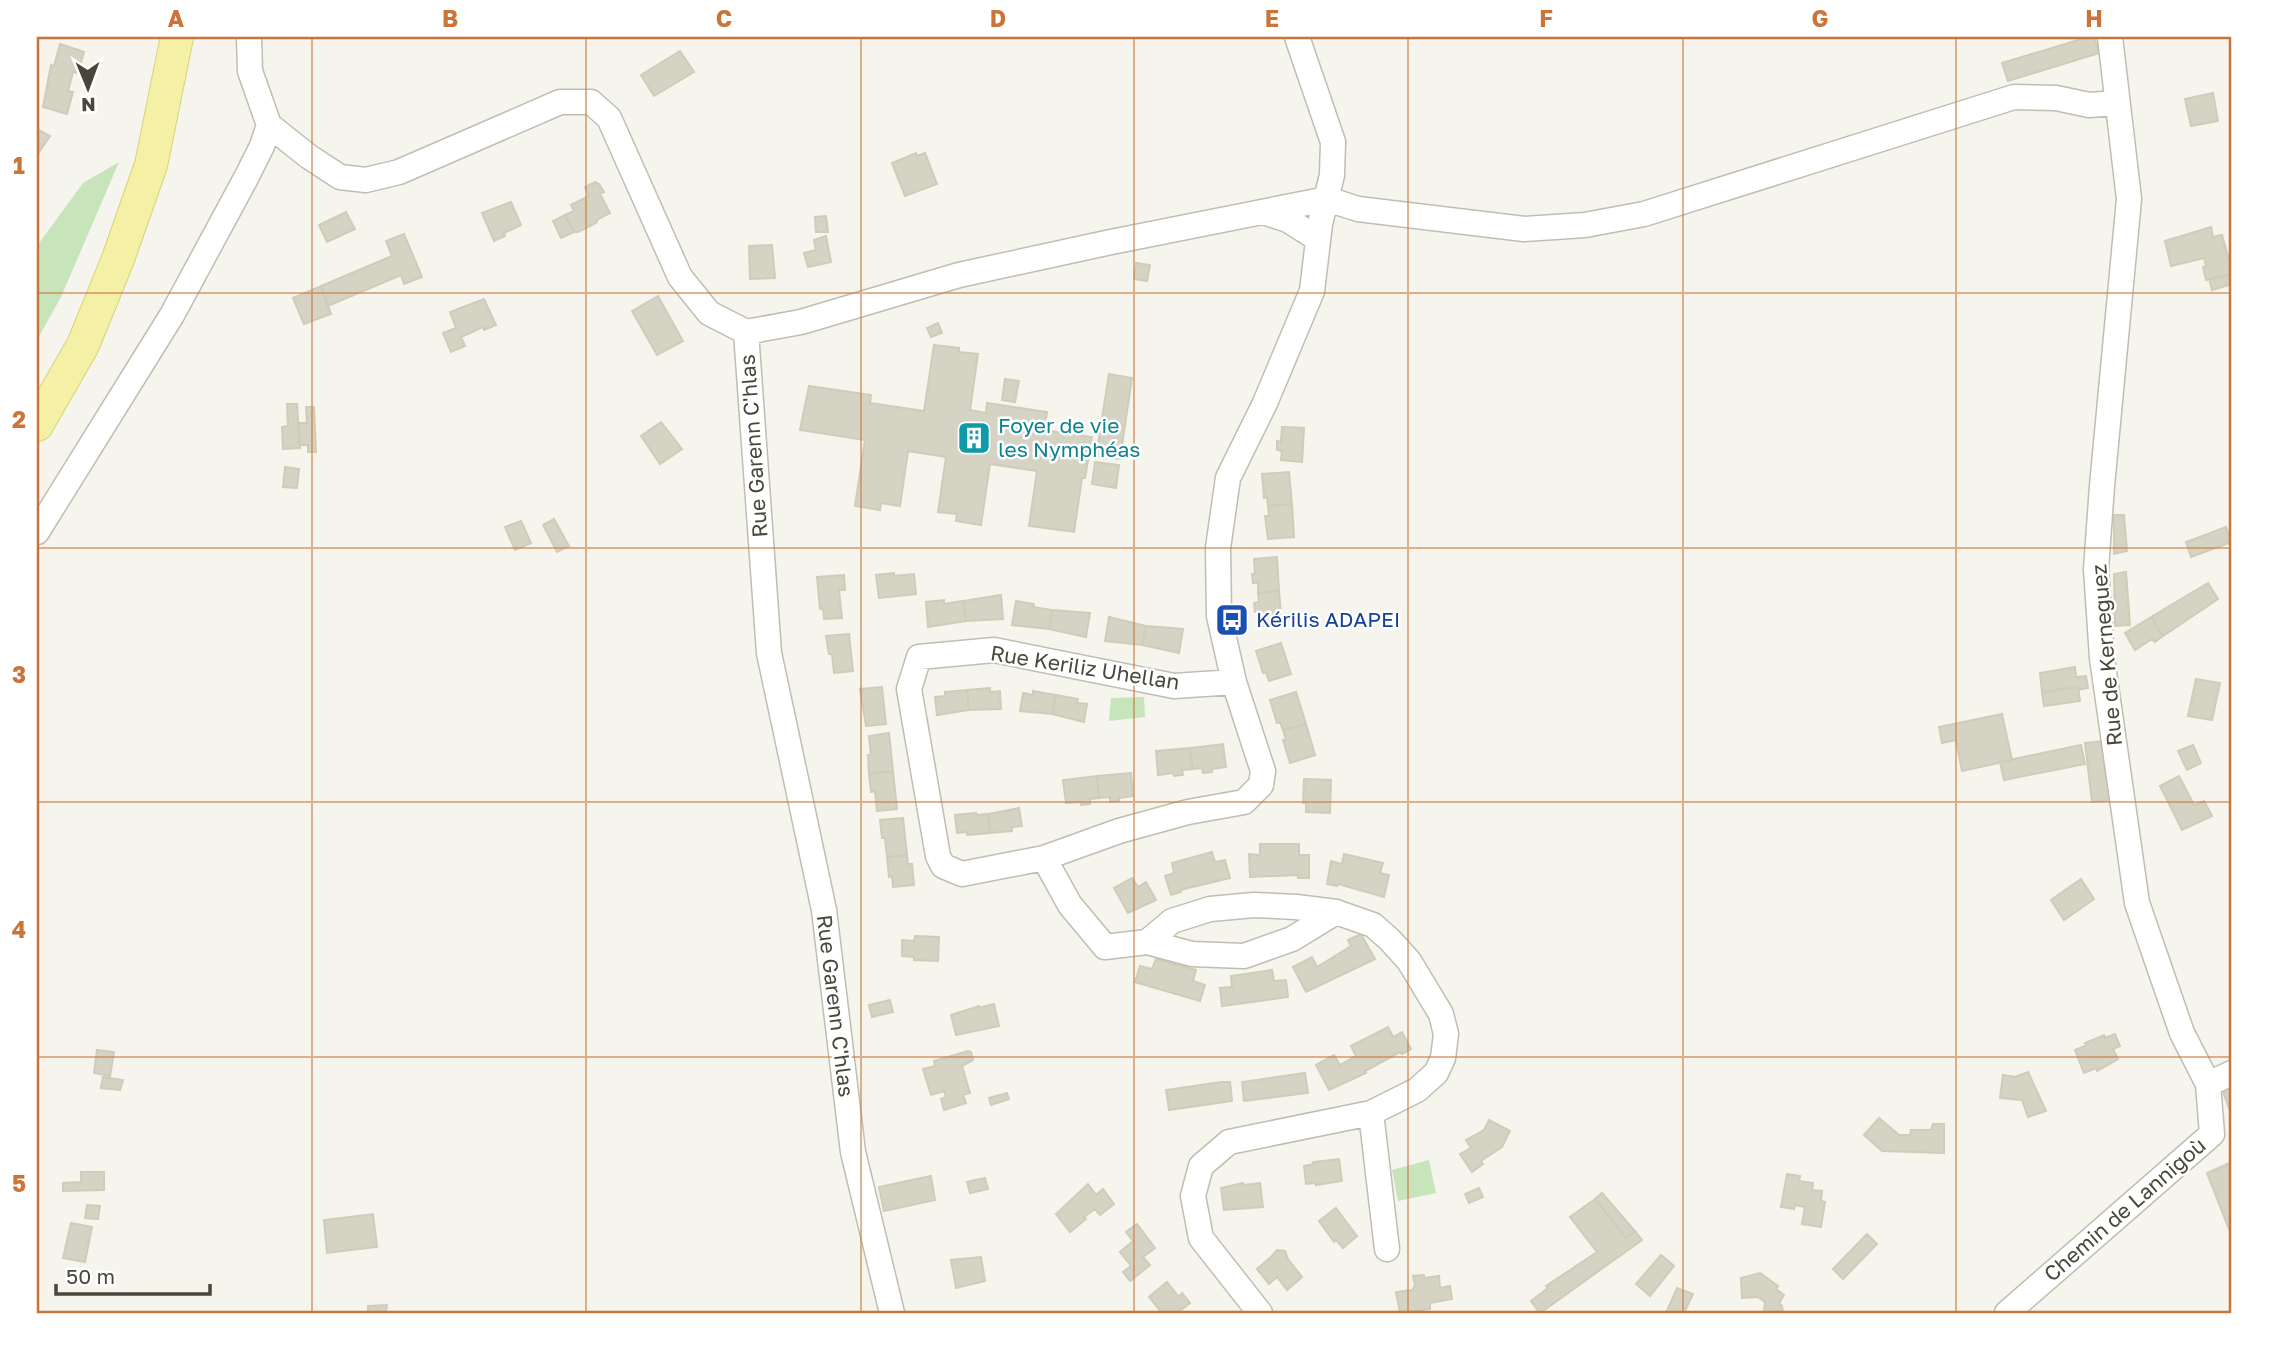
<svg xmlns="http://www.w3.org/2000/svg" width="2269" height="1350" font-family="'Golos Text',sans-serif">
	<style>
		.green { fill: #c7e4bb }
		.building { fill: #d5d3c4; stroke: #cfccb8; stroke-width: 2 }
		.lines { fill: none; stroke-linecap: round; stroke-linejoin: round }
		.minor-casing { stroke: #c0beb0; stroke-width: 27 }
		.major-casing { stroke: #d8d378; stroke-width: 34 }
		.minor { stroke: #fff; stroke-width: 24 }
		.major { stroke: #f4f1a7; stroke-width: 32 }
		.grid { fill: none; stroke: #cb7438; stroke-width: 2; stroke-opacity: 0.55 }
		.labels { text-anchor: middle; stroke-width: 5; stroke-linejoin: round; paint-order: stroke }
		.culture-label { font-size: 21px; fill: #0d838f; stroke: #fff; text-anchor: start }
		.street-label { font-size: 21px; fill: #49473b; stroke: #fff }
		.transit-label { font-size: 21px; fill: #164399; stroke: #fff; text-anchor: start }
		.neatline { fill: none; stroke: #cb7438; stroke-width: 2.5 }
		.grid-label { font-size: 23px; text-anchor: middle; font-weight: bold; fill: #cb7438 }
	</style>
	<rect width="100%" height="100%" fill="#f5f4ed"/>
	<path class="green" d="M 119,162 L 61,297 L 37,340 L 37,246 L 83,183 Z
		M 1144,697 L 1145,717 L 1109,721 L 1111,698 Z
		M 1429,1160 L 1436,1193 L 1398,1201 L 1392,1170 Z"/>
	<path class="building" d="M 2088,37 L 2094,37 L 2099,53 L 2008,81 L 2002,63 Z
		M 60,44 L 84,52 L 78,73 L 73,72 L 68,91 L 73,92 L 67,114 L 43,107 L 51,65 L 54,66 Z
		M 680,51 L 694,72 L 654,96 L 641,75 Z
		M 2213,93 L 2218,121 L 2191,126 L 2185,99 Z
		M 37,129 L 50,136 L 37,155 Z
		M 916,153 L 917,156 L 925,153 L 937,184 L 905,196 L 892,163 Z
		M 595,182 L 599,184 L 604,192 L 600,194 L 610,213 L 598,219 L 596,223 L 578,232 L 574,232 L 565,215 L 574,211 L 571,205 L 589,196 L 585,187 Z
		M 511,202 L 521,225 L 504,233 L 505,236 L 494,241 L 482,213 Z
		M 346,212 L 355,229 L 327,242 L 319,225 Z
		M 565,215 L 574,232 L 561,238 L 553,221 Z
		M 826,216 L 828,232 L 816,232 L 815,217 Z
		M 2211,227 L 2213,237 L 2222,235 L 2229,260 L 2231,260 L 2232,274 L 2206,280 L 2203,267 L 2206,266 L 2204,258 L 2171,266 L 2165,241 Z
		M 404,234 L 422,277 L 404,284 L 401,275 L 328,306 L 321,286 L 392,256 L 386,241 Z
		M 826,236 L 831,262 L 808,267 L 804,253 L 816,250 L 814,240 Z
		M 772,245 L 775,278 L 750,279 L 749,246 Z
		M 1136,263 L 1150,265 L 1147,281 L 1134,279 Z
		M 2232,274 L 2232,284 L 2212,290 L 2209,279 Z
		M 321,286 L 331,314 L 304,324 L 293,298 Z
		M 658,296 L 683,341 L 657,355 L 632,311 Z
		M 484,299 L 496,325 L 484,330 L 483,327 L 461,337 L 465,346 L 451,352 L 443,333 L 456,328 L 450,312 Z
		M 938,323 L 942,333 L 931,337 L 927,328 Z
		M 934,345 L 959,348 L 959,352 L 978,354 L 970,410 L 986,413 L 987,403 L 1047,412 L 1044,430 L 1092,437 L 1085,478 L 1082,478 L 1074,532 L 1029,526 L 1037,471 L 990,464 L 981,525 L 956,521 L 957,514 L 938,512 L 946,457 L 908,451 L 900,506 L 881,503 L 880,510 L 855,506 L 865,440 L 800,430 L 809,386 L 871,395 L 870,403 L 924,411 Z
		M 1109,374 L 1132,378 L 1120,459 L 1096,456 Z
		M 1005,379 L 1019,381 L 1015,402 L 1002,400 Z
		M 287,404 L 297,404 L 300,448 L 283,449 L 282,427 L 288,426 Z
		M 306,407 L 314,407 L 316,452 L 308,452 L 308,445 L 299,445 L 298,423 L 307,423 Z
		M 661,422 L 682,449 L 660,464 L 641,436 Z
		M 1282,427 L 1304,428 L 1302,462 L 1281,460 L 1282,451 L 1277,450 L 1277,441 L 1281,442 Z
		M 1095,462 L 1119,465 L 1116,488 L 1092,484 Z
		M 285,467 L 299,469 L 297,488 L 283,487 Z
		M 1289,472 L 1292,504 L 1268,506 L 1267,497 L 1264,498 L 1262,474 Z
		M 1292,504 L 1294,537 L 1268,539 L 1265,516 L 1269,516 L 1268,506 Z
		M 2114,515 L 2124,515 L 2127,551 L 2114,554 Z
		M 554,519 L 569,546 L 557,552 L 543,525 Z
		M 521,521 L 531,543 L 515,550 L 505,527 Z
		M 2226,527 L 2232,542 L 2191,557 L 2186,542 Z
		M 1277,557 L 1279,591 L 1258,593 L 1258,583 L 1253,583 L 1252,574 L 1255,574 L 1254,559 Z
		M 2126,572 L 2130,625 L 2115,626 L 2114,574 Z
		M 894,573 L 894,576 L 914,574 L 916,594 L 879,598 L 876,575 Z
		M 844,575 L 845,590 L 839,590 L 842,618 L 824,619 L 823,608 L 820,609 L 817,577 Z
		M 2208,583 L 2218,599 L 2163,636 L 2151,617 Z
		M 1279,591 L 1282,625 L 1259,626 L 1258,612 L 1255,612 L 1254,603 L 1259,602 L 1258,593 Z
		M 1001,595 L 1003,619 L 966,621 L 963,601 Z
		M 944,600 L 944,604 L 963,601 L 966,621 L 928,627 L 926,602 Z
		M 1016,601 L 1034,604 L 1033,607 L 1052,610 L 1049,629 L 1012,625 Z
		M 1052,610 L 1090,613 L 1086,637 L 1049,629 Z
		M 1109,617 L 1146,626 L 1142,645 L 1105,641 Z
		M 2151,617 L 2163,636 L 2155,642 L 2152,639 L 2135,650 L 2125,633 Z
		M 1146,626 L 1183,629 L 1179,653 L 1142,645 Z
		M 849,634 L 853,671 L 834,673 L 832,654 L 829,654 L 826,636 Z
		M 1281,643 L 1291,674 L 1269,681 L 1266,672 L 1263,673 L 1256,651 Z
		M 2075,667 L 2076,677 L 2086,676 L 2088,688 L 2078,690 L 2078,687 L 2042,692 L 2040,673 Z
		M 2196,679 L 2220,683 L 2212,720 L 2188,716 Z
		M 882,687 L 886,724 L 866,726 L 860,689 Z
		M 2078,687 L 2080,701 L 2044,706 L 2042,692 Z
		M 990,688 L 990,692 L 1000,691 L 1001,709 L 969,710 L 967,690 Z
		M 967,690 L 969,710 L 937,715 L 935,697 L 945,696 L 945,692 Z
		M 1033,691 L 1056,695 L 1052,714 L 1020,711 L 1023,693 L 1033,695 Z
		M 1296,692 L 1306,724 L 1283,730 L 1280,722 L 1277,723 L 1270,700 Z
		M 1056,695 L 1078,699 L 1077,703 L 1087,704 L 1084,722 L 1052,714 Z
		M 2002,714 L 2012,760 L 1962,771 L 1956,740 L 1942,743 L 1939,727 Z
		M 1306,724 L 1315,755 L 1290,763 L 1283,740 L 1286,740 L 1283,730 Z
		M 889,733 L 893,771 L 869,774 L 868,755 L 871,755 L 869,736 Z
		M 2103,741 L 2110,800 L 2092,802 L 2085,743 Z
		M 1223,744 L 1226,767 L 1212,769 L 1212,772 L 1203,773 L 1202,768 L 1193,769 L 1190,748 Z
		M 2081,745 L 2085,764 L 2004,780 L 2000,762 Z
		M 2193,745 L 2201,763 L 2187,770 L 2178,751 Z
		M 1190,748 L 1193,769 L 1182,770 L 1183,775 L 1174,776 L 1173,773 L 1158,775 L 1156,751 Z
		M 893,771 L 897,809 L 877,811 L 875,791 L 871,792 L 869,774 Z
		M 1131,773 L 1133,796 L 1119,798 L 1119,801 L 1110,802 L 1110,797 L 1099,798 L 1097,776 Z
		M 1097,776 L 1099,798 L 1090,799 L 1090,804 L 1081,805 L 1081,802 L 1066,803 L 1063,780 Z
		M 2179,776 L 2194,805 L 2204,801 L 2212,816 L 2182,830 L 2160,786 Z
		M 1304,779 L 1331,780 L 1330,813 L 1306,812 L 1306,803 L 1303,803 Z
		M 1019,808 L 1022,826 L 1012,827 L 1012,831 L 990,833 L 988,814 Z
		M 976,813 L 976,815 L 988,814 L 990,833 L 967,835 L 967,832 L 957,833 L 955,815 Z
		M 903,818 L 907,855 L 887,857 L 885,838 L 882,838 L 880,820 Z
		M 1260,844 L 1299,844 L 1299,855 L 1309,855 L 1309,878 L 1298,878 L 1298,875 L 1250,877 L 1249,854 L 1260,855 Z
		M 1212,852 L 1215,862 L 1225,860 L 1230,878 L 1180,890 L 1181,892 L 1171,895 L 1165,876 L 1174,873 L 1172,863 Z
		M 1344,854 L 1383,863 L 1380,873 L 1389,875 L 1384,897 L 1338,884 L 1337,886 L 1327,884 L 1331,861 L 1342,864 Z
		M 907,855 L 908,864 L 912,864 L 914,885 L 893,887 L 892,876 L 889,877 L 887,857 Z
		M 1132,878 L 1138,887 L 1146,882 L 1156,900 L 1128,913 L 1114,888 Z
		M 2081,879 L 2094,899 L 2064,920 L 2051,900 Z
		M 1361,934 L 1375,959 L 1306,992 L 1293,967 L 1312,957 L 1317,967 L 1351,946 L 1348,940 Z
		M 915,936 L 939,937 L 938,961 L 914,960 L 914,957 L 902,956 L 902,940 L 914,941 Z
		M 1156,959 L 1196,970 L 1193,981 L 1205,985 L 1200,1001 L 1135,982 L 1140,966 L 1152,969 Z
		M 1272,970 L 1274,981 L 1286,980 L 1288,997 L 1222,1006 L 1220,988 L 1232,987 L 1231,976 Z
		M 890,1000 L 893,1012 L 872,1017 L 869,1005 Z
		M 994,1004 L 999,1026 L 956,1035 L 951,1015 L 979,1006 L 979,1008 Z
		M 1388,1027 L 1393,1037 L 1402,1032 L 1411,1049 L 1402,1054 L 1400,1052 L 1365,1071 L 1366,1073 L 1329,1090 L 1316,1065 L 1334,1055 L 1340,1065 L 1356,1056 L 1351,1046 Z
		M 2115,1034 L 2120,1046 L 2113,1049 L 2118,1059 L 2097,1071 L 2096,1068 L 2084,1073 L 2075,1050 L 2087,1045 L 2085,1043 L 2104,1035 L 2105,1038 Z
		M 97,1050 L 114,1052 L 110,1076 L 94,1073 Z
		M 968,1051 L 971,1052 L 973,1060 L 962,1066 L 970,1093 L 963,1095 L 966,1103 L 944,1110 L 941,1099 L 946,1097 L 944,1091 L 931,1095 L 923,1069 L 935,1066 L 934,1061 Z
		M 2028,1072 L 2046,1111 L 2028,1117 L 2022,1100 L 2000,1098 L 2003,1075 L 2015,1077 Z
		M 1305,1073 L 1308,1093 L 1244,1101 L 1242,1082 Z
		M 103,1077 L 123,1080 L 120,1090 L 101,1088 Z
		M 1221,1082 L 1230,1082 L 1232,1101 L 1169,1110 L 1166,1090 Z
		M 2232,1086 L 2232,1110 L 2230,1111 L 2222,1089 Z
		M 1007,1093 L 1009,1099 L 991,1105 L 989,1098 Z
		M 1879,1118 L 1899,1135 L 1910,1135 L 1911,1130 L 1931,1130 L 1933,1124 L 1944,1124 L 1944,1153 L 1882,1151 L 1864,1135 Z
		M 1489,1120 L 1510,1131 L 1502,1147 L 1481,1161 L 1483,1164 L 1472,1172 L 1460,1154 L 1471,1148 L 1466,1140 L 1484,1130 Z
		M 1339,1159 L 1342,1181 L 1316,1185 L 1316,1183 L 1306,1184 L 1304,1166 L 1314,1164 L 1313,1162 Z
		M 2232,1162 L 2232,1237 L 2207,1173 Z
		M 81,1172 L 104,1172 L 104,1190 L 63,1191 L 63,1183 L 81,1182 Z
		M 1787,1174 L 1800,1176 L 1799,1181 L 1813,1183 L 1812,1190 L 1822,1191 L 1821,1201 L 1825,1202 L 1821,1227 L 1802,1224 L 1805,1207 L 1795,1205 L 1794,1209 L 1781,1207 Z
		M 931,1176 L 935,1200 L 884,1211 L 879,1187 Z
		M 985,1178 L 988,1189 L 970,1193 L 967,1182 Z
		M 1243,1183 L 1244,1185 L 1260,1183 L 1263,1207 L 1224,1210 L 1221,1188 Z
		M 1088,1184 L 1096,1195 L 1103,1189 L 1114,1204 L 1100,1215 L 1095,1209 L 1084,1217 L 1086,1219 L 1070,1232 L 1056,1214 Z
		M 1479,1188 L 1483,1197 L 1469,1203 L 1465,1194 Z
		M 1602,1193 L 1635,1231 L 1626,1238 L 1595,1199 Z
		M 1595,1199 L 1626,1238 L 1635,1231 L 1642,1240 L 1540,1313 L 1531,1301 L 1548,1288 L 1546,1286 L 1597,1252 L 1570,1217 Z
		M 87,1205 L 100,1206 L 98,1219 L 85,1218 Z
		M 1336,1208 L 1357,1236 L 1343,1248 L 1336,1240 L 1334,1242 L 1319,1221 Z
		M 373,1214 L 377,1247 L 327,1253 L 324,1220 Z
		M 71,1223 L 92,1227 L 85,1262 L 63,1258 Z
		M 1137,1224 L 1155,1248 L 1143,1257 L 1150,1265 L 1130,1281 L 1123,1272 L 1131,1266 L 1120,1252 L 1133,1241 L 1126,1232 Z
		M 1867,1234 L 1877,1244 L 1843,1279 L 1833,1269 Z
		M 1277,1250 L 1285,1251 L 1288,1259 L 1302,1277 L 1287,1290 L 1277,1277 L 1269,1284 L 1257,1269 L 1271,1257 Z
		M 1661,1255 L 1674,1266 L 1650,1296 L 1636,1284 Z
		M 981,1257 L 985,1281 L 956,1288 L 951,1260 Z
		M 1760,1273 L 1778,1286 L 1776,1289 L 1784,1295 L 1779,1303 L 1782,1306 L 1783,1313 L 1764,1313 L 1765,1302 L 1758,1297 L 1742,1298 L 1741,1278 Z
		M 1424,1275 L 1424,1278 L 1439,1276 L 1440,1288 L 1450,1286 L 1452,1299 L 1430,1303 L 1430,1309 L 1400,1313 L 1396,1292 L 1412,1290 L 1415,1286 L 1413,1276 Z
		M 1167,1282 L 1179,1297 L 1182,1293 L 1190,1303 L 1177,1313 L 1162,1313 L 1149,1297 Z
		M 1677,1288 L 1693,1294 L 1684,1313 L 1666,1313 Z
		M 387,1305 L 386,1313 L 368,1313 L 368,1306 Z"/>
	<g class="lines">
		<defs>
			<path id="minor" d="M 249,37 L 250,71 L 269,125 L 308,156 L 340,177 L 366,180 L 399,172 L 560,102 L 591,102 L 609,118 L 680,277 L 709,313 L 746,332
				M 1297,37 L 1333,142 L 1332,175 L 1320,224 L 1312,291 L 1265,403 L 1228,478 L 1218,548 L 1219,616 L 1234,682 L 1263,771 L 1261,785 L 1244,802 L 1188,812 L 1119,831 L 1044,858 L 1070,905 L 1105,947 L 1147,942 L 1192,954 L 1244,956 L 1292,939 L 1336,912
				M 1263,212 L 1288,220 L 1318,239
				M 37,532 L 172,315 L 246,178 L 262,146 L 269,125
				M 1044,858 L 962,874 L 943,866 L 938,856 L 909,689 L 919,657 L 994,650 L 1174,686 L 1234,682
				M 1147,942 L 1172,921 L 1210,909 L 1254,905 L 1296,907 L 1336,912 L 1373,925 L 1390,940 L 1409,961 L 1441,1014 L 1446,1034 L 1443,1058 L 1436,1073 L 1417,1090 L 1371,1113 L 1229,1142 L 1201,1166 L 1193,1196 L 1201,1238 L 1260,1313
				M 2208,1084 L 2232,1073
				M 1371,1113 L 1387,1249
				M 892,1313 L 853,1152 L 824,910 L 769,653 L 746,332 L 801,322 L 959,275 L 1111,242 L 1327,199 L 1358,209 L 1524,229 L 1585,225 L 1644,214 L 2014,97 L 2056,98 L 2089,105 L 2117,103
				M 2007,1313 L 2212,1134 L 2208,1084 L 2182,1033 L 2137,903 L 2102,658 L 2096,569 L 2102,486 L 2129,199 L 2110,37"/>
			<path id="major" d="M 37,425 L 83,345 L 118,259 L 151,165 L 177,37"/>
		</defs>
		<use href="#minor" class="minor-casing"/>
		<use href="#major" class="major-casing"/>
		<use href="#minor" class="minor"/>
		<use href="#major" class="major"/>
	</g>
	<path class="grid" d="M 312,37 L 312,1313M 586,37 L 586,1313M 861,37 L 861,1313M 1134,37 L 1134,1313M 1408,37 L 1408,1313M 1683,37 L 1683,1313M 1956,37 L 1956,1313M 37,293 L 2232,293M 37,548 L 2232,548M 37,802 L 2232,802M 37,1057 L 2232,1057"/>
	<defs>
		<symbol id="building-square" viewBox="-11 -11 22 22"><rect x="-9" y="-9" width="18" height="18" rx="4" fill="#0f9aa8" stroke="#fff"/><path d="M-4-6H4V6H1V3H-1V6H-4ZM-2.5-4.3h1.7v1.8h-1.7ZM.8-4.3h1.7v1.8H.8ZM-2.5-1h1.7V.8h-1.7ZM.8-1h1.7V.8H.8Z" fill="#fff"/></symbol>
		<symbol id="bus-square" viewBox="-11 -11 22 22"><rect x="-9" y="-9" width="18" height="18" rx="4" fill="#1a4fb4" stroke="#fff"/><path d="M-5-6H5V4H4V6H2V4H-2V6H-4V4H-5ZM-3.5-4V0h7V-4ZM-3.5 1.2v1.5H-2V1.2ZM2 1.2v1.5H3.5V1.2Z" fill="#fff"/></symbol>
	</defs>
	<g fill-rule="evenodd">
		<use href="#building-square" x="955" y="419" width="38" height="38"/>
		<use href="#bus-square" x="1213" y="601" width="38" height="38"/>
	</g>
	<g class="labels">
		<g class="culture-label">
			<text x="998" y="433">Foyer de vie<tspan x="998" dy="24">les Nymphéas</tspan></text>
		</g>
		<g class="street-label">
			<text transform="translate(754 446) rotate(-94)" y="7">Rue Garenn C'hlas</text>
			<text transform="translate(2107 655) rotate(-95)" y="7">Rue de Kerneguez</text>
			<text transform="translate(1085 668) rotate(9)" y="7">Rue Keriliz Uhellan</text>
			<text transform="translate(835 1006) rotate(83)" y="7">Rue Garenn C'hlas</text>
			<text transform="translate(2125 1210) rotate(-41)" y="7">Chemin de Lannigoù</text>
		</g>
		<g class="transit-label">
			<text x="1256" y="627">Kérilis ADAPEI</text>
		</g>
	</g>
	<rect width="2269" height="1350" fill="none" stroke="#ffffff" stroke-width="77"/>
	<g transform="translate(88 88) rotate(179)" stroke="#ffffff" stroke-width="5" paint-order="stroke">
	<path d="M0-5L12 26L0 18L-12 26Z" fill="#49473b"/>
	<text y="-10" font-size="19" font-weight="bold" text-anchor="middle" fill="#49473b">N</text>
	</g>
	<path d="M56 1284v10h154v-10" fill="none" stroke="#49473b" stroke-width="3.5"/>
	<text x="66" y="1284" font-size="21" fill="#49473b" stroke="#ffffff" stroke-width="5" paint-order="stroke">50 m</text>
	<rect x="38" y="38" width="2192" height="1274" class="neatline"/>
	<g class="grid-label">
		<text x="176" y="27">A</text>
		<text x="450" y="27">B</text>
		<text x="724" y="27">C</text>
		<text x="998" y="27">D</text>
		<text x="1272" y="27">E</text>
		<text x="1546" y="27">F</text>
		<text x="1820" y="27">G</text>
		<text x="2094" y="27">H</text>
		<text x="19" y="174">1</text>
		<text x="19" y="428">2</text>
		<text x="19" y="683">3</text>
		<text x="19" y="938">4</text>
		<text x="19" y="1192">5</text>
	</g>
</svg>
